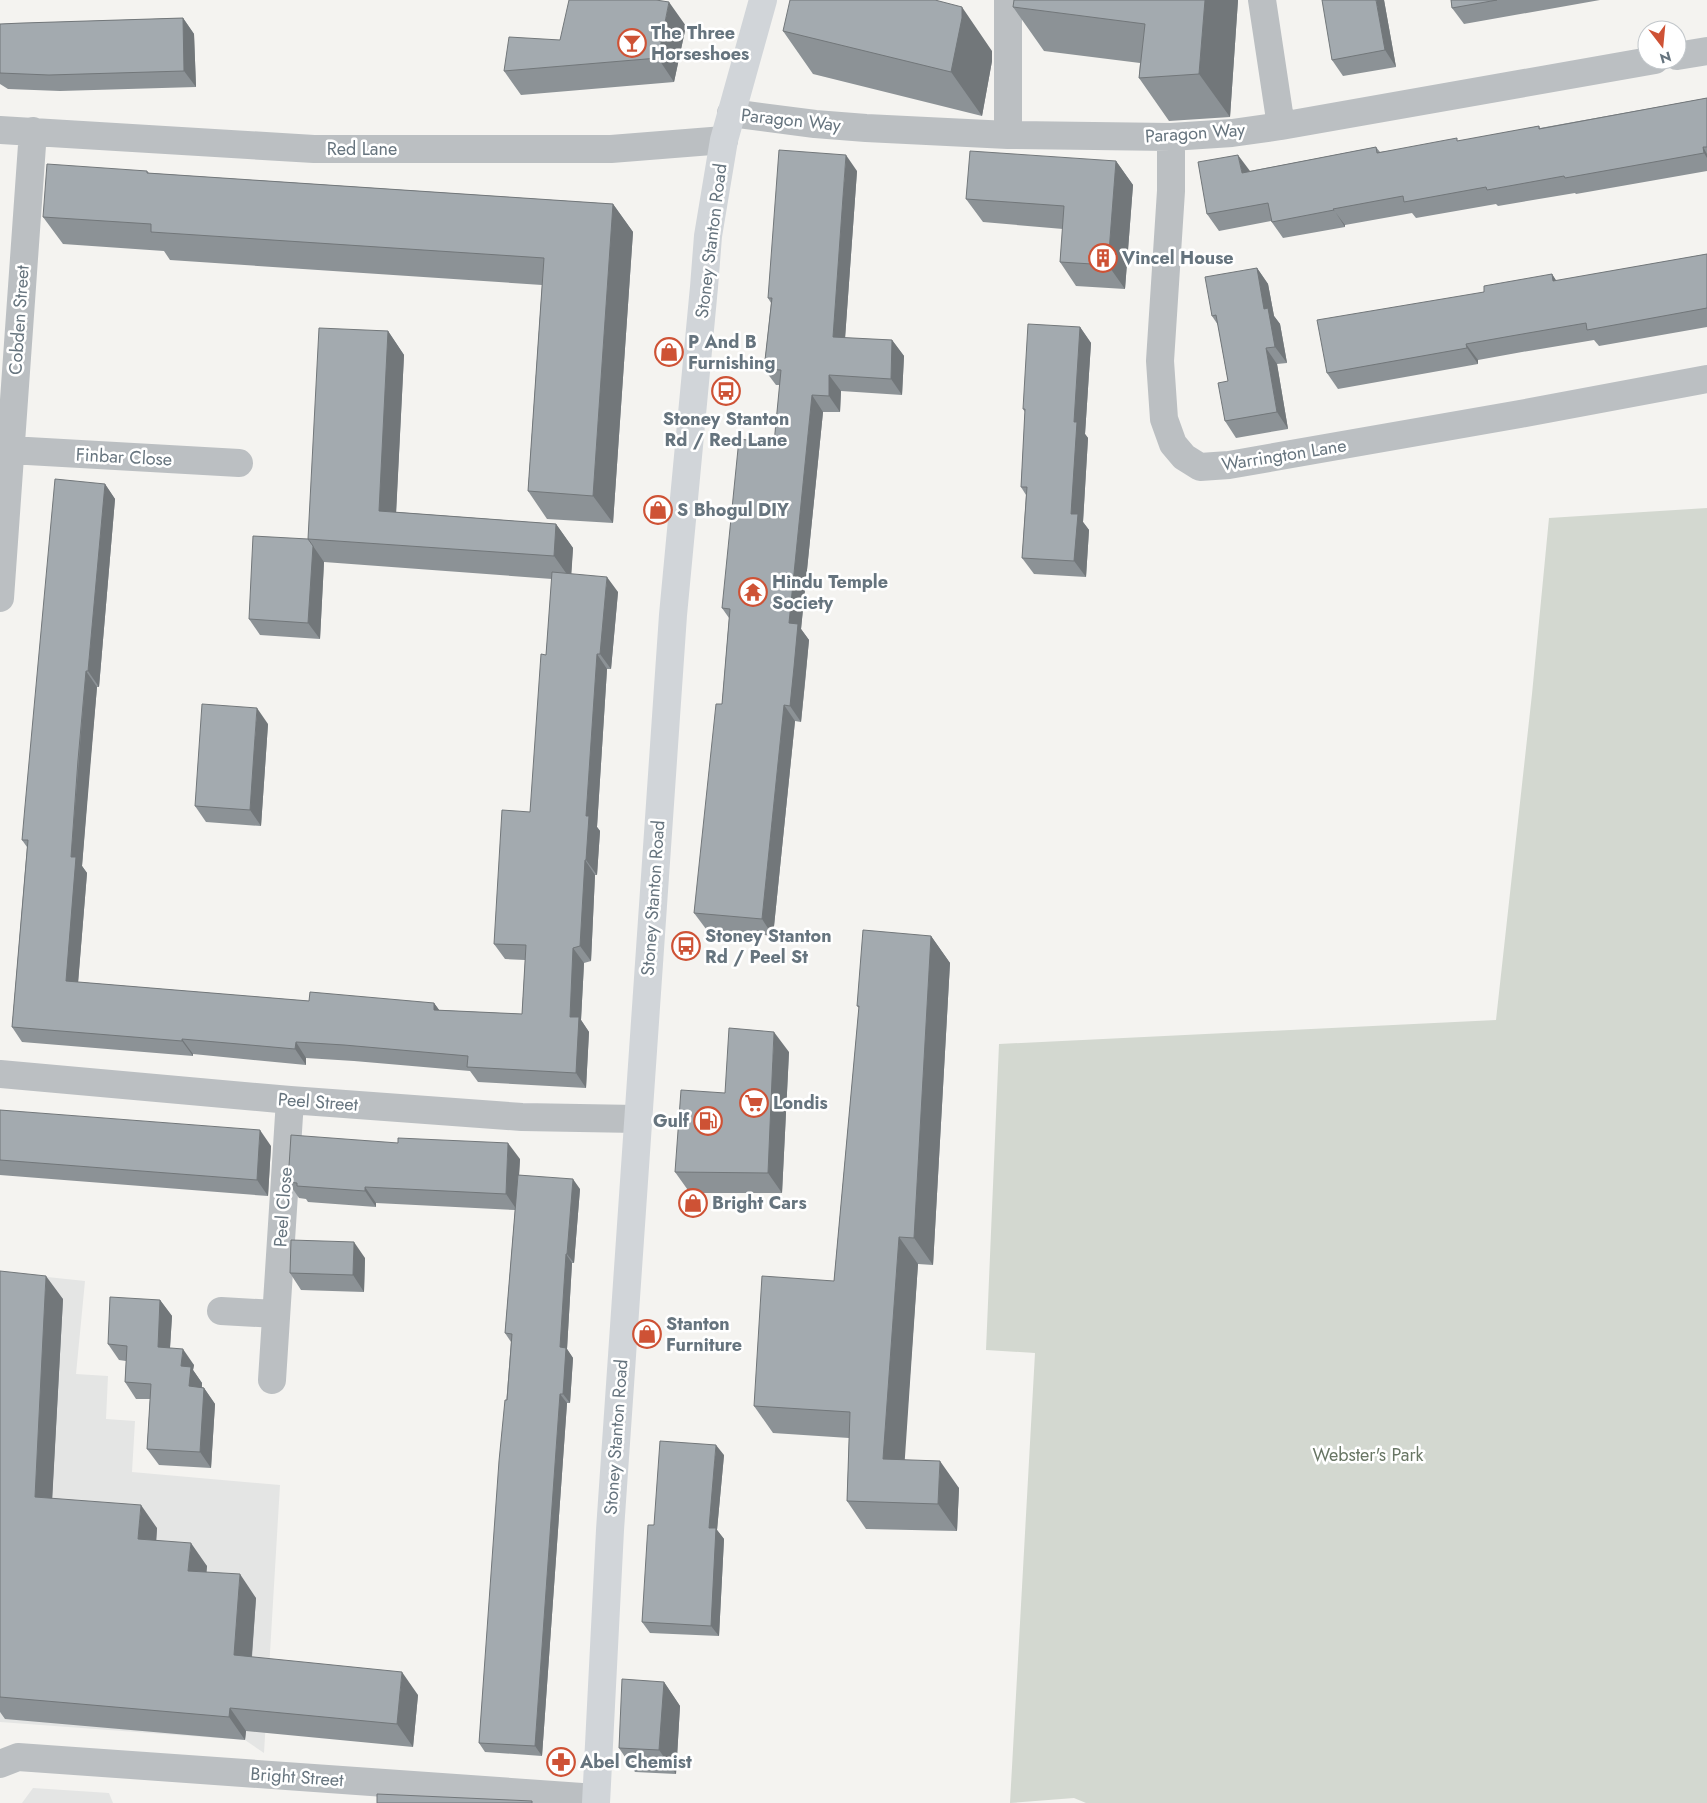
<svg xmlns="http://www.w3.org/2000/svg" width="1707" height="1803" font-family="Jost,sans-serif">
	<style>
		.built { fill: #e4e5e4 }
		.green { fill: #d3d8d0 }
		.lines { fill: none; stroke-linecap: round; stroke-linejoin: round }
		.minor { stroke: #bbbfc2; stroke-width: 28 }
		.major { stroke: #d1d5d9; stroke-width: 28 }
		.wall { fill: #8c9296 }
		.shaded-wall { fill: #72777a }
		.building { fill: #a3aaaf; stroke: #72777a }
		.labels { text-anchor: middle; stroke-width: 5; stroke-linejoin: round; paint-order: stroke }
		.poi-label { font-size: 18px; font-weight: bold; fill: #66747e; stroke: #fff; text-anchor: start }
		.street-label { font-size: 18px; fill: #66747e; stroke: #fff }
		.park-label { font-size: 18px; fill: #687664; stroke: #fff }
	</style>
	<rect width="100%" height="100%" fill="#f4f3f0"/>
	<path class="built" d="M 0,1272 L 85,1281 L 76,1374 L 108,1376 L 106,1419 L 135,1421 L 132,1472 L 280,1485 L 264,1753 L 245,1740 L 0,1722 Z
		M 33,1788 L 109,1793 L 113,1803 L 22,1803 Z"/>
	<path class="green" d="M 1707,508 L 1707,1803 L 1086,1803 L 1074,1798 L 1010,1803 L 1035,1353 L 986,1350 L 999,1044 L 1496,1020 L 1532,694 L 1549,518 Z"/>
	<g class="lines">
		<path class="minor" d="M 1262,0 L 1281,126
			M 1677,56 L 1707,51
			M 731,113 L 815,124 L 866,128 L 1008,135 L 1171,137 L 1232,133 L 1281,126 L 1655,60
			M 0,130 L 314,149 L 611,149 L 724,140
			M 1008,135 L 1008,0
			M 1171,137 L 1171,191 L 1160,361 L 1164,419 L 1173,444 L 1184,457 L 1200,467 L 1229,465 L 1520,414 L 1707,379
			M 10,450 L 239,463
			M 0,598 L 33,131
			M 0,1074 L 290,1100 L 522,1117 L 637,1119
			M 221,1311 L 276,1314
			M 272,1380 L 290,1100
			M 0,1764 L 18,1757 L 596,1798"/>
		<path class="major" d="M 596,1803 L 610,1530 L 673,615 L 704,287 L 708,236 L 724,140 L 763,0"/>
	</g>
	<path class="wall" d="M 1238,0 L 1230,117 L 1169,121 L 1139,78 L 1140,63 L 1044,51 L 1013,7 Z
		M 1384,0 L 1396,67 L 1343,76 L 1332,60 Z
		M 1451,0 L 1600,0 L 1464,24 L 1452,8 Z
		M 183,18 L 194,34 L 196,87 L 60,91 L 8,89 L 0,84 L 0,24 Z
		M 686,26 L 674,82 L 521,95 L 504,71 L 560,40 Z
		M 783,31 L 992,51 L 992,61 L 982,116 L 813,74 Z
		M 1707,98 L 1707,171 L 1576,194 L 1575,193 L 1498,206 L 1496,204 L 1416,218 L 1412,213 L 1345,225 L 1345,227 L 1283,238 L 1271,221 L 1219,231 L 1207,214 L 1250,171 L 1376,147 L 1380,152 L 1459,141 L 1539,126 L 1540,128 Z
		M 1116,161 L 1133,185 L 1125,289 L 1076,286 L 1060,262 L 1063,229 L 983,222 L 966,199 Z
		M 147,171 L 149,173 L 613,204 L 633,232 L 613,523 L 547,519 L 528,491 L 542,285 L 170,260 L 164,251 L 63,244 L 43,217 Z
		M 857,171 L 845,338 L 892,340 L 904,356 L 902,395 L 841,391 L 840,412 L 823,412 L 801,629 L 809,640 L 805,683 L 801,722 L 795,721 L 773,936 L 706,929 L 694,913 L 722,704 L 729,618 L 722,608 L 774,443 L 780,385 L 776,385 L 764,369 L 771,303 L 768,298 Z
		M 1707,254 L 1707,327 L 1599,346 L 1594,340 L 1522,352 L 1478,360 L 1478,364 L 1338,389 L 1327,373 L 1552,274 L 1556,281 Z
		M 1257,268 L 1268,284 L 1274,316 L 1280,324 L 1287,363 L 1277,364 L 1288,429 L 1236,438 L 1225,421 L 1228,381 L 1218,325 L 1212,316 Z
		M 1080,327 L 1091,343 L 1085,434 L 1088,438 L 1083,522 L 1089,530 L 1086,577 L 1034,574 L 1022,558 L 1026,495 L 1021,487 L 1025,412 L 1023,409 Z
		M 388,331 L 404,355 L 396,512 L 556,524 L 573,548 L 571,574 L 618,592 L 611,669 L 607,669 L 597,827 L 600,831 L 597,875 L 595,875 L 591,961 L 584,963 L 581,1020 L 589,1032 L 586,1088 L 478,1082 L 470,1071 L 354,1061 L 306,1058 L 306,1065 L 193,1054 L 193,1056 L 22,1042 L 12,1027 L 27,847 L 22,840 L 105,484 L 115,499 L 99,687 L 97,687 L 89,776 L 82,866 L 87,873 L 78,982 L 309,1001 L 434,1003 L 439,1010 L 522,1014 L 525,960 L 505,959 L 494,944 L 530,812 L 546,655 L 552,579 L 324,562 L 320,639 L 260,635 L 249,619 L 308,539 Z
		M 268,724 L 261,826 L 206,822 L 195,806 Z
		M 931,936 L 950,963 L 933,1265 L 918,1264 L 904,1459 L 959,1488 L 957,1531 L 866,1529 L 847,1501 L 849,1438 L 773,1433 L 754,1406 L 834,1281 L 859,1008 L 857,1006 Z
		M 789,1052 L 782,1193 L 690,1193 L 675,1172 L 725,1093 Z
		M 0,1110 L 271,1146 L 268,1196 L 0,1175 Z
		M 520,1159 L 519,1175 L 580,1189 L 574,1263 L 572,1263 L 567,1349 L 573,1358 L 570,1403 L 567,1403 L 542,1756 L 485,1752 L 479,1743 L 511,1342 L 505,1333 L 515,1210 L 376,1203 L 376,1207 L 308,1202 L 306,1199 L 299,1198 L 288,1182 Z
		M 365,1258 L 364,1292 L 301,1290 L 290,1273 Z
		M 0,1271 L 63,1299 L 52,1499 L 157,1528 L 156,1540 L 207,1566 L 206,1572 L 256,1598 L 252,1657 L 418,1695 L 413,1747 L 246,1731 L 245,1740 L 5,1719 L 0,1712 Z
		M 160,1300 L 172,1316 L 170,1348 L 194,1365 L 193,1370 L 202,1383 L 202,1387 L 204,1388 L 215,1404 L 211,1468 L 159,1465 L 147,1449 L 150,1399 L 136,1399 L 125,1382 L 126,1361 L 119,1360 L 108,1344 Z
		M 724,1455 L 717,1530 L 724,1539 L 719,1636 L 650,1633 L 642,1622 L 654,1525 Z
		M 664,1682 L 680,1706 L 676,1774 L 635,1772 L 619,1748 Z"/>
	<path class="shaded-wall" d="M 1205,0 L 1238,0 L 1230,117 L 1199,74 Z
		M 1376,0 L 1384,0 L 1396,67 L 1385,50 Z
		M 669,2 L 686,26 L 674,82 L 658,58 Z
		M 962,7 L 992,51 L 992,61 L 982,116 L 951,72 Z
		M 183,18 L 194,34 L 196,87 L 184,71 Z
		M 1703,147 L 1707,154 L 1707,158 L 1704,153 Z
		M 846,155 L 857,171 L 844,353 L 833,337 Z
		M 1238,155 L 1250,171 L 1253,189 L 1242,173 Z
		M 1116,161 L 1133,185 L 1125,289 L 1108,265 Z
		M 613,204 L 633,232 L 613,523 L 593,496 Z
		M 1333,209 L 1345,225 L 1345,227 L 1334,210 Z
		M 1257,268 L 1268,284 L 1274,316 L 1280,324 L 1287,363 L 1275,347 L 1264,309 Z
		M 1552,274 L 1563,291 L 1553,281 Z
		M 1080,327 L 1091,343 L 1085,434 L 1088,438 L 1083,522 L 1089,530 L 1086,577 L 1074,561 L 1071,514 L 1074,422 Z
		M 388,331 L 404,355 L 395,535 L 379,511 Z
		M 892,340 L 904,356 L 902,395 L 891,379 Z
		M 1466,344 L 1478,360 L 1478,364 L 1467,348 Z
		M 1266,348 L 1277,364 L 1288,429 L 1277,412 Z
		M 829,375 L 841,391 L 840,412 L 829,396 Z
		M 812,395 L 823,412 L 801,629 L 809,640 L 801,722 L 790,706 L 789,623 Z
		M 105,484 L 115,499 L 99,687 L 88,671 Z
		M 556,524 L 573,548 L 571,580 L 554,556 Z
		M 313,546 L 324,562 L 320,639 L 308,623 Z
		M 607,577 L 618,592 L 611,669 L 600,654 Z
		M 597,654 L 607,669 L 597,827 L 600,831 L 597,875 L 586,860 L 586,816 Z
		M 86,671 L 97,687 L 82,866 L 87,873 L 77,996 L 66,981 L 71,857 Z
		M 784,705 L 795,721 L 773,936 L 762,919 Z
		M 257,708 L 268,724 L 261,826 L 250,810 Z
		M 585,860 L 595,875 L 591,961 L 580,946 Z
		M 931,936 L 950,963 L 933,1265 L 914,1238 Z
		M 573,948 L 584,963 L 581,1020 L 589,1032 L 586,1088 L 576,1073 L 570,1017 Z
		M 434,1003 L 445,1018 L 434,1010 Z
		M 774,1032 L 789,1052 L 782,1193 L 768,1173 Z
		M 182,1039 L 193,1054 L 193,1056 L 182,1041 Z
		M 296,1042 L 306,1058 L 306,1065 L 295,1049 Z
		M 260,1130 L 271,1146 L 268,1196 L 257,1180 Z
		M 508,1143 L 520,1159 L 517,1210 L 506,1194 Z
		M 573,1179 L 580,1189 L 574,1263 L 567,1254 Z
		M 365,1187 L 376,1203 L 376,1207 L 365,1191 Z
		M 899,1237 L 918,1264 L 903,1486 L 883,1459 Z
		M 354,1242 L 365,1258 L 364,1292 L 353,1275 Z
		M 566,1254 L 572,1263 L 567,1349 L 573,1358 L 570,1403 L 563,1394 L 560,1347 Z
		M 46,1276 L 63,1299 L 51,1521 L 35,1497 Z
		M 160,1300 L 172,1316 L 169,1363 L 158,1347 Z
		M 183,1349 L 194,1365 L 193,1370 L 202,1383 L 201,1403 L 189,1386 L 181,1366 Z
		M 204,1388 L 215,1404 L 211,1468 L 200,1452 Z
		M 560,1394 L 567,1403 L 542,1756 L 535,1746 Z
		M 716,1445 L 724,1455 L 717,1530 L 724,1539 L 719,1636 L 711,1626 L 709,1528 Z
		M 940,1461 L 959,1488 L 957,1531 L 938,1504 Z
		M 141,1505 L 157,1528 L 155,1562 L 138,1539 Z
		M 191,1543 L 207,1566 L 205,1594 L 188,1571 Z
		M 240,1574 L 256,1598 L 250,1679 L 234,1655 Z
		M 402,1672 L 418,1695 L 413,1747 L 397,1724 Z
		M 664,1682 L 680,1706 L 676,1774 L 659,1750 Z
		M 230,1708 L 246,1731 L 245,1740 L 229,1717 Z"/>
	<path class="building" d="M 569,0 L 656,0 L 669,2 L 658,58 L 504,71 L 509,37 L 560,40 Z
		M 790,0 L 935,0 L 962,7 L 962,18 L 951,72 L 783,31 Z
		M 1014,0 L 1205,0 L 1199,74 L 1139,78 L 1145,24 L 1013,7 Z
		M 1322,0 L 1376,0 L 1385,50 L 1332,60 Z
		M 1451,0 L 1497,0 L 1452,8 Z
		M 183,18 L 184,71 L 49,75 L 0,73 L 0,24 L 23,23 Z
		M 1707,98 L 1707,147 L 1703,147 L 1704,153 L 1565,178 L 1564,176 L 1487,190 L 1486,187 L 1404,202 L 1403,196 L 1333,209 L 1334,210 L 1272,222 L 1268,203 L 1207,214 L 1198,162 L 1238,155 L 1242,173 L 1376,147 L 1377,153 L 1457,138 L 1457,141 L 1539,126 L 1539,129 Z
		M 779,150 L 846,155 L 833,337 L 892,340 L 891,379 L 829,375 L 829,396 L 812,395 L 789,623 L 798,624 L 794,667 L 790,706 L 784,705 L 762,919 L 694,913 L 716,704 L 722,704 L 730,609 L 722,608 L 739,439 L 774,443 L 781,370 L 764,369 L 772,298 L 768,298 Z
		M 970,151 L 1116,161 L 1108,265 L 1060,262 L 1064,206 L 966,199 Z
		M 47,164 L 147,171 L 147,173 L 613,204 L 593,496 L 528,491 L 544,258 L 151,232 L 151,224 L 43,217 Z
		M 1707,254 L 1707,308 L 1587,330 L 1586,323 L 1511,336 L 1466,344 L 1467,348 L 1327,373 L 1317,320 L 1484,292 L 1484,286 L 1552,274 L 1553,281 Z
		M 1257,268 L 1264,309 L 1268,308 L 1275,347 L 1266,348 L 1277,412 L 1225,421 L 1218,383 L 1228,381 L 1216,315 L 1212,316 L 1205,277 Z
		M 1028,324 L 1080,327 L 1074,422 L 1077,422 L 1071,514 L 1078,514 L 1074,561 L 1022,558 L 1027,487 L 1021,487 L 1025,409 L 1023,409 Z
		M 319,328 L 388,331 L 379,511 L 556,524 L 554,556 L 308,539 Z
		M 55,479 L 105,484 L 88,671 L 86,671 L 78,760 L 71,857 L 76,857 L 66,981 L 309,1001 L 310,992 L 434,1003 L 434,1010 L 522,1014 L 526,945 L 494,944 L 502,810 L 530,812 L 541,654 L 546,655 L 552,572 L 607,577 L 600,654 L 597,654 L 586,816 L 589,816 L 586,860 L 585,860 L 580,946 L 573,948 L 570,1017 L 579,1017 L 576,1073 L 467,1067 L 468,1056 L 344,1045 L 296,1042 L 295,1049 L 182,1039 L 182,1041 L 12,1027 L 28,840 L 22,840 L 25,806 Z
		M 253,536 L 308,539 L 313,546 L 308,623 L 249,619 Z
		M 202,704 L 257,708 L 250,810 L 195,806 Z
		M 863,930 L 931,936 L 914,1238 L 899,1237 L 883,1459 L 940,1461 L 938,1504 L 847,1501 L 850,1412 L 754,1406 L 762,1276 L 834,1281 L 859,1006 L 857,1006 Z
		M 729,1028 L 774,1032 L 768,1173 L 675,1172 L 681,1090 L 725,1093 Z
		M 0,1110 L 260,1130 L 257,1180 L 0,1160 Z
		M 291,1135 L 398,1143 L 398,1138 L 508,1143 L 506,1194 L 365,1187 L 365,1191 L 297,1186 L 297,1183 L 288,1182 Z
		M 518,1175 L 573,1179 L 567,1254 L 566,1254 L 560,1347 L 566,1348 L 563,1394 L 560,1394 L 535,1746 L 479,1743 L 499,1461 L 505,1400 L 507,1400 L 512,1334 L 505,1333 Z
		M 291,1240 L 354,1242 L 353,1275 L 290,1273 Z
		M 0,1271 L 46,1276 L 35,1497 L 141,1505 L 138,1539 L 191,1543 L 188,1571 L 240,1574 L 234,1655 L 402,1672 L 397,1724 L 230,1708 L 229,1717 L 0,1697 Z
		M 110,1297 L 160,1300 L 158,1347 L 183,1349 L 181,1366 L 191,1367 L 189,1386 L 204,1388 L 200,1452 L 147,1449 L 151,1384 L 125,1382 L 127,1346 L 108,1344 Z
		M 660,1441 L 716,1445 L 709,1528 L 716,1528 L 711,1626 L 642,1622 L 648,1525 L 654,1525 Z
		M 622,1679 L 664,1682 L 659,1750 L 619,1748 Z
		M 377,1794 L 532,1801 L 532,1803 L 377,1803 Z"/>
	<defs>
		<symbol id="bar-ring" viewBox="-11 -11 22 22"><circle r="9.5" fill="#fff" stroke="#ce5235" stroke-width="1.5"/><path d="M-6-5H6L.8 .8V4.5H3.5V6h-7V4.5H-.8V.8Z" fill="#ce5235"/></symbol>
		<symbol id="building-ring" viewBox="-11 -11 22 22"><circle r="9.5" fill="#fff" stroke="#ce5235" stroke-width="1.5"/><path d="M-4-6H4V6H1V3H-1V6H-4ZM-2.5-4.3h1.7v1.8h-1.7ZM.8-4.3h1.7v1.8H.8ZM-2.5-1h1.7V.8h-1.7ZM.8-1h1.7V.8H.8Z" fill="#ce5235"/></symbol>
		<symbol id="shop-ring" viewBox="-11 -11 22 22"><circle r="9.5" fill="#fff" stroke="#ce5235" stroke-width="1.5"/><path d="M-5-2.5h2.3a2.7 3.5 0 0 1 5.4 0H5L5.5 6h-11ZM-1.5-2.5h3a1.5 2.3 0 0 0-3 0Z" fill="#ce5235"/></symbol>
		<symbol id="bus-ring" viewBox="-11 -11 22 22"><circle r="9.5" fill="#fff" stroke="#ce5235" stroke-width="1.5"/><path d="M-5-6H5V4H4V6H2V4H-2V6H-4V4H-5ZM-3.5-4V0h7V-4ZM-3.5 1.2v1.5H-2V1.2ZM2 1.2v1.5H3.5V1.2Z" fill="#ce5235"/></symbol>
		<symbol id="temple-ring" viewBox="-11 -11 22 22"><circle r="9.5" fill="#fff" stroke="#ce5235" stroke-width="1.5"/><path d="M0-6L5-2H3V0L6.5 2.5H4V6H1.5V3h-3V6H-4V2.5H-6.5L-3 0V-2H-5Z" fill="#ce5235"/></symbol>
		<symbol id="supermarket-ring" viewBox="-11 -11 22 22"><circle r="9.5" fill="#fff" stroke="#ce5235" stroke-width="1.5"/><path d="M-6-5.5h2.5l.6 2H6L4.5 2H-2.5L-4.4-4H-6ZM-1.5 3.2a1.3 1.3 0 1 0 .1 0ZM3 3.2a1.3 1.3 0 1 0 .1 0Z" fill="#ce5235"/></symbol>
		<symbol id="fuel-ring" viewBox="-11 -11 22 22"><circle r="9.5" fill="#fff" stroke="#ce5235" stroke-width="1.5"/><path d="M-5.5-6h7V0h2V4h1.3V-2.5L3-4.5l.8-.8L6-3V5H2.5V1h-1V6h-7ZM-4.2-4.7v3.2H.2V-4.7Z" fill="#ce5235"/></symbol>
		<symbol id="pharmacy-ring" viewBox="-11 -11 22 22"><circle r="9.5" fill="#fff" stroke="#ce5235" stroke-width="1.5"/><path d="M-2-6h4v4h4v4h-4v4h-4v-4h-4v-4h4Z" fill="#ce5235"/></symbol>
	</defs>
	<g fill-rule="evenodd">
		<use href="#bar-ring" x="616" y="27" width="32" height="32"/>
		<use href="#building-ring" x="1087" y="242" width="32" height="32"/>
		<use href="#shop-ring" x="653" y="336" width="32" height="32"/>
		<use href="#bus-ring" x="710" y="375" width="32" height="32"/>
		<use href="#shop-ring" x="642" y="494" width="32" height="32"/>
		<use href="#temple-ring" x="737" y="576" width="32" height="32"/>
		<use href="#bus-ring" x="670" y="930" width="32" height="32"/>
		<use href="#supermarket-ring" x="738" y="1087" width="32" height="32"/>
		<use href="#fuel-ring" x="692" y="1105" width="32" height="32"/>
		<use href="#shop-ring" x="677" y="1187" width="32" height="32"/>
		<use href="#shop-ring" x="631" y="1318" width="32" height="32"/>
		<use href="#pharmacy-ring" x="545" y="1746" width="32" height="32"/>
	</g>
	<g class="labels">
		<g class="poi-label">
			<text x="651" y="39">The Three<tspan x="651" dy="21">Horseshoes</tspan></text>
			<text x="1122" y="264">Vincel House</text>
			<text x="688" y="348">P And B<tspan x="688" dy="21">Furnishing</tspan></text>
			<text x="726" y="425" text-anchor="middle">Stoney Stanton<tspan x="726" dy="21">Rd / Red Lane</tspan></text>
			<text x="677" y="516">S Bhogul DIY</text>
			<text x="772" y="588">Hindu Temple<tspan x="772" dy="21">Society</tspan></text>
			<text x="705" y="942">Stoney Stanton<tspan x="705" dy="21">Rd / Peel St</tspan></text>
			<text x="773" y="1109">Londis</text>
			<text x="689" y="1127" text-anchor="end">Gulf</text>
			<text x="712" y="1209">Bright Cars</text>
			<text x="666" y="1330">Stanton<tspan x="666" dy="21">Furniture</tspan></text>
			<text x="580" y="1768">Abel Chemist</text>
		</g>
		<g class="street-label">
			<text transform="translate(791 120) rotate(6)" y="6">Paragon Way</text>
			<text transform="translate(1195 133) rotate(-4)" y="6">Paragon Way</text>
			<text x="362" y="155">Red Lane</text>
			<text transform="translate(711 241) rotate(-83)" y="6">Stoney Stanton Road</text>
			<text transform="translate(19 320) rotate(-86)" y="6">Cobden Street</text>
			<text transform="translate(1284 455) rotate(-9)" y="6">Warrington Lane</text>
			<text transform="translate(124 457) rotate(3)" y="6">Finbar Close</text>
			<text transform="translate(653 898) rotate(-86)" y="6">Stoney Stanton Road</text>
			<text transform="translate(318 1102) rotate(4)" y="6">Peel Street</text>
			<text transform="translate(283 1207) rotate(-86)" y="6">Peel Close</text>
			<text transform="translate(616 1437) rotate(-86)" y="6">Stoney Stanton Road</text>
			<text transform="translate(297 1777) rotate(4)" y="6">Bright Street</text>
		</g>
		<g class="park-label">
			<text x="1368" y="1461">Webster's Park</text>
		</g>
	</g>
	<g transform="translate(1662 45) rotate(164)"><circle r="24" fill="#ffffff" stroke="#c2c7cb"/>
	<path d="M0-4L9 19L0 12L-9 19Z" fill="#ce5235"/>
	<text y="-8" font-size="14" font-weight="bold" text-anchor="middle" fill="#66747e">N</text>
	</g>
</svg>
